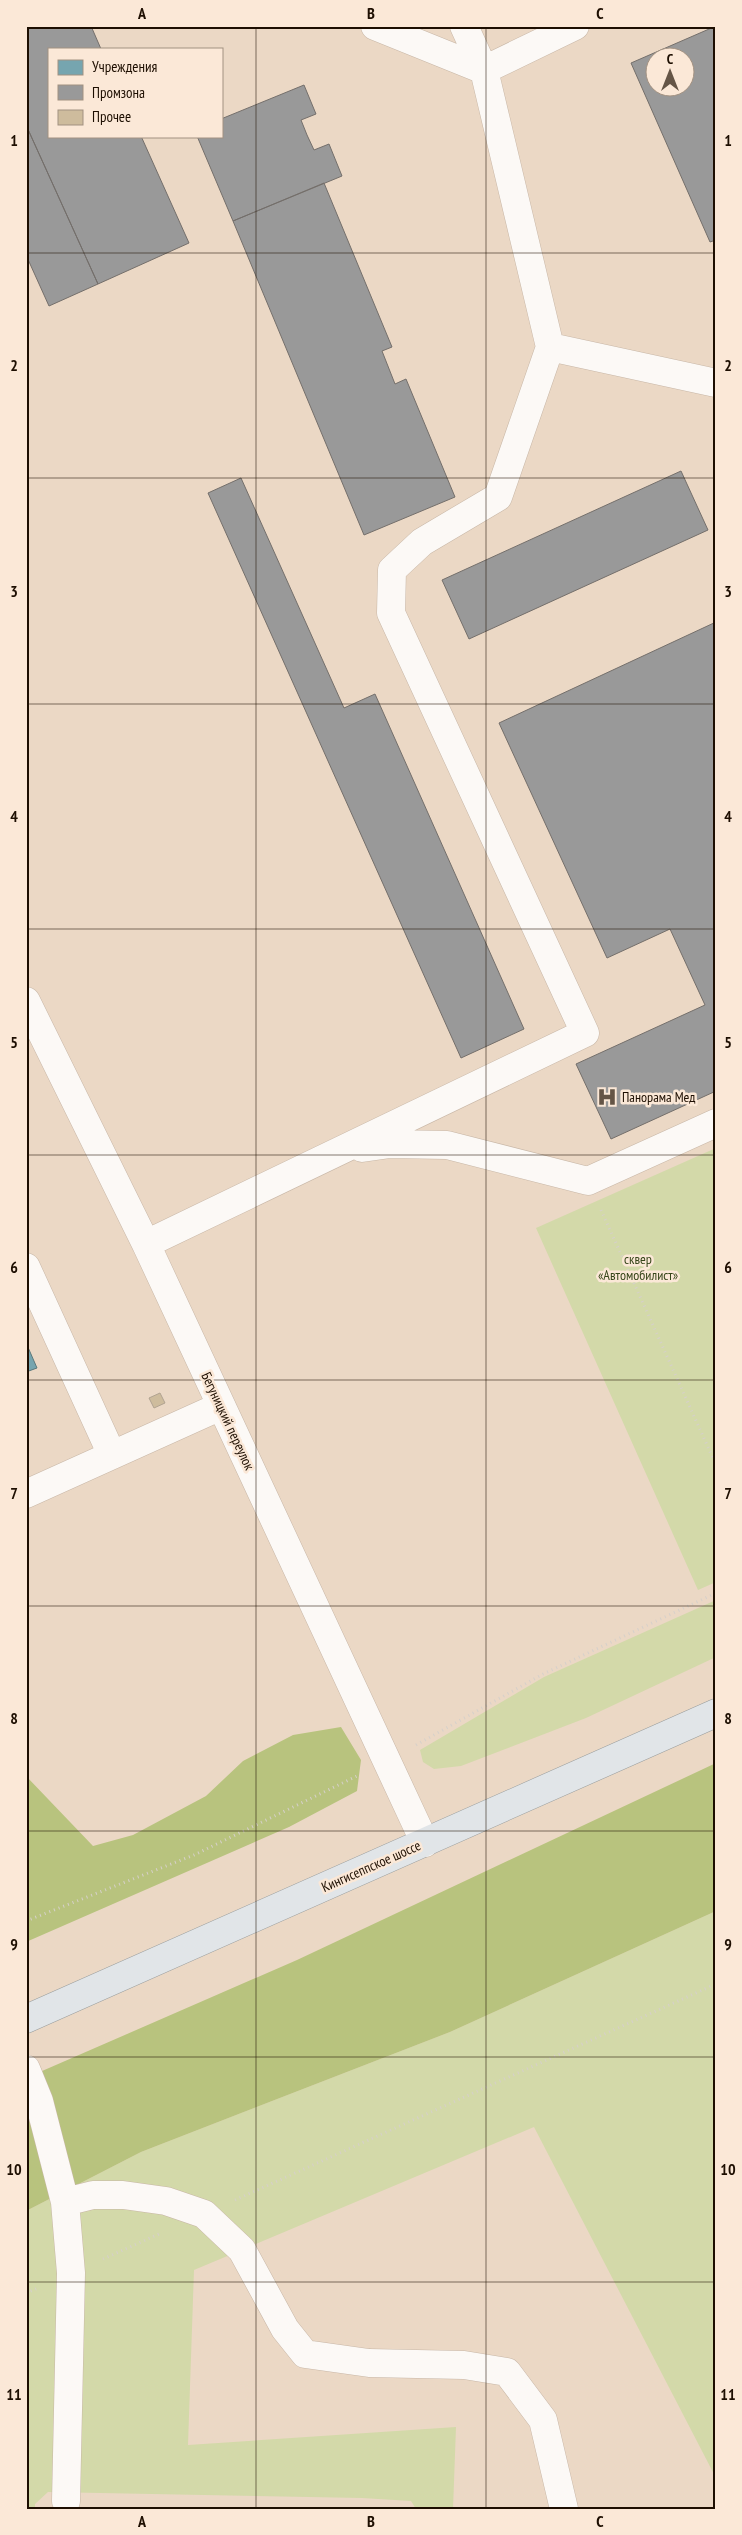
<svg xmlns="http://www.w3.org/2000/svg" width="742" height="2535" font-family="'PT Sans Narrow',sans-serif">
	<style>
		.green { fill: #d3d9a9 }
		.forest { fill: #b8c37e }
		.public { fill: #76a5af; stroke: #5b787b }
		.industry { fill: #999; stroke: #746f6b; fill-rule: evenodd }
		.building { fill: #cebc9d; stroke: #b1a391 }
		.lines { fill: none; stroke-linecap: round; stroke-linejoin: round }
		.minor-casing { stroke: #c8b7a7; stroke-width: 29 }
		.major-casing { stroke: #989c9c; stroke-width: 29 }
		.path { stroke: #d6d0ca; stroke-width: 3; stroke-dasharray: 1 4; stroke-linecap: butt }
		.minor { stroke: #fcf9f6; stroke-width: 28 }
		.major { stroke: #e1e5e8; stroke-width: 28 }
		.grid { fill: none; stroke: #1d0e01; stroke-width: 1; stroke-opacity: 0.55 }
		.labels { text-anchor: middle; stroke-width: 5; stroke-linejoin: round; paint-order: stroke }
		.poi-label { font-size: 14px; fill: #1d0e01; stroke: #fbe8d7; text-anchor: start }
		.park-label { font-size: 14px; fill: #37461a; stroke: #fbe8d7 }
		.street-label { font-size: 14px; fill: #1d0e01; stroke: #fbe8d7 }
		.neatline { fill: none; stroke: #1d0e01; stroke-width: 2 }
		.grid-label { font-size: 16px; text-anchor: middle; font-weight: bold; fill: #1d0e01 }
	</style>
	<rect width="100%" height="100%" fill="#ebd8c5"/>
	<path class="green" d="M 716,1148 L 716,1582 L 698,1590 L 536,1228 Z
		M 716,1600 L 716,1657 L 586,1718 L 461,1766 L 434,1769 L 423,1762 L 420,1750 L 544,1677 Z
		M 716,1911 L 716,2478 L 534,2127 L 194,2270 L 188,2445 L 456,2427 L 453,2509 L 416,2509 L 411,2501 L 362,2498 L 48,2492 L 35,2504 L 35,2509 L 26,2509 L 26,2211 L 141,2152 L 450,2032 Z"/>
	<path class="forest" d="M 341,1727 L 361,1760 L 357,1791 L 289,1827 L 26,1942 L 26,1776 L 93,1846 L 133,1835 L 206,1796 L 243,1761 L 293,1735 Z
		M 716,1763 L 716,1911 L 450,2032 L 141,2152 L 26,2211 L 26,2078 L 297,1960 Z"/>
	<path class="public" d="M 27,1345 L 37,1368 L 26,1372 L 26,1346 Z"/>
	<path class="industry" d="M 26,26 L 91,26 L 101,49 L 49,49 L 49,136 L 141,136 L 189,243 L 98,284 L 26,125 Z
		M 716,26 L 716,240 L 710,242 L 631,63 ZM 654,58 L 684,58 L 684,88 L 654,88 Z
		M 304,85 L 316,114 L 301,120 L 307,135 L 314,150 L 329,144 L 342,176 L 233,221 L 197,136 L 221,136 L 221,119 Z
		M 26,125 L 98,284 L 49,306 L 26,255 Z
		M 324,183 L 392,347 L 382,351 L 395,384 L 406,379 L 455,497 L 364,535 L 233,221 Z
		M 681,471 L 708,530 L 469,639 L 442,580 Z
		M 241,478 L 344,708 L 375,694 L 524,1029 L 461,1058 L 208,493 Z
		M 716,622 L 716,1091 L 611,1139 L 576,1064 L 705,1005 L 670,929 L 607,958 L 499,723 Z"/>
	<path class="building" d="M 160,1393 L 165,1403 L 154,1408 L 149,1398 Z"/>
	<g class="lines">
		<defs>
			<path id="minor" d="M 375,26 L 484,70 L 575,26
				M 550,347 L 716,383
				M 26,1001 L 146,1244 L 425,1843
				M 362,1148 L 390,1144 L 447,1145 L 588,1181 L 716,1123
				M 146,1244 L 585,1033 L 391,613 L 392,570 L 422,542 L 498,497 L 550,347 L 484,70 L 464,26
				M 26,1267 L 112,1455
				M 26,1494 L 221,1406
				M 26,2069 L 39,2101 L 65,2202 L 71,2273 L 66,2501
				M 65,2202 L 93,2195 L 123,2195 L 166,2201 L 204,2214 L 242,2250 L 285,2329 L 305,2354 L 369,2363 L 464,2365 L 507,2372 L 543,2420 L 564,2509"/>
			<path id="major" d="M 26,2019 L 716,1713"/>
		</defs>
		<use href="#minor" class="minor-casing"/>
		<use href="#major" class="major-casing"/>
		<path class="path" d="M 601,1210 L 716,1465
			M 416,1745 L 543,1674 L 716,1593
			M 26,1921 L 194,1855 L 357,1776
			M 235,2200 L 716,1984
			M 103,2259 L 159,2234
			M 26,2293 L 38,2288"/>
		<use href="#minor" class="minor"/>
		<use href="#major" class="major"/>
	</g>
	<path class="grid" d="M 256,26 L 256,2509M 486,26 L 486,2509M 26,253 L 716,253M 26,478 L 716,478M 26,704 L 716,704M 26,929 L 716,929M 26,1155 L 716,1155M 26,1380 L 716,1380M 26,1606 L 716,1606M 26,1831 L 716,1831M 26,2057 L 716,2057M 26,2282 L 716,2282"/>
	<defs>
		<symbol id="hospital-bare" viewBox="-9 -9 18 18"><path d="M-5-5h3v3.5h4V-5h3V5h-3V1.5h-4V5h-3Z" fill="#655546" stroke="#fbe8d7" stroke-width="2.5" paint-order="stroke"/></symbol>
	</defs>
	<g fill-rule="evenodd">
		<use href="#hospital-bare" x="593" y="1083" width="28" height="28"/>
	</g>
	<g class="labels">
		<g class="poi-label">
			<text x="622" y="1102">Панорама Мед</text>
		</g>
		<g class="park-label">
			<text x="638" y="1264">сквер<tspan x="638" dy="16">«Автомобилист»</tspan></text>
		</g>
		<g class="street-label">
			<text transform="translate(228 1421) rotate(65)" y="5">Бегуницкий переулок</text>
			<text transform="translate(371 1866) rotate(-24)" y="5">Кингисеппское шоссе</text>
		</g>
	</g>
	<rect width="742" height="2535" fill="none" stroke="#fbe8d7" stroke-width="55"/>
	<rect x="48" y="48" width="175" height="90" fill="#fbe8d7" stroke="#a29181"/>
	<rect x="58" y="60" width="25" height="15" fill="#76a5af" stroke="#a29181"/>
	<text x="92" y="72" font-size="15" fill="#1d0e01">Учреждения</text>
	<rect x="58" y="85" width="25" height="15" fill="#999999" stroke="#a29181"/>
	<text x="92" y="98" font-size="15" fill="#1d0e01">Промзона</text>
	<rect x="58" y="110" width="25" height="15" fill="#cebc9d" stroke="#a29181"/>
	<text x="92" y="122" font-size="15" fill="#1d0e01">Прочее</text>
	<g transform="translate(670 72)"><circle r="24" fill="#fbe8d7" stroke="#a29181"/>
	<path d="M0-4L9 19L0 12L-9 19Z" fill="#655546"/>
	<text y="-8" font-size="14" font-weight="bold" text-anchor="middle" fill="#1d0e01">С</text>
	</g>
	<rect x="28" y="28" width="686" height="2480" class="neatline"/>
	<g class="grid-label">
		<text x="142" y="19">A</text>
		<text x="371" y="19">B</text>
		<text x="600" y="19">C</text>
		<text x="14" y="146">1</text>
		<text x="728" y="146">1</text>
		<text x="14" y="371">2</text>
		<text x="728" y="371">2</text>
		<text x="14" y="597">3</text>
		<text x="728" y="597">3</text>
		<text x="14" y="822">4</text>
		<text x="728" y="822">4</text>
		<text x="14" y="1048">5</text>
		<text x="728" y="1048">5</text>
		<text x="14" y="1273">6</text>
		<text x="728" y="1273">6</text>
		<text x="14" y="1499">7</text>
		<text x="728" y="1499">7</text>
		<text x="14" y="1724">8</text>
		<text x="728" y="1724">8</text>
		<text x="14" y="1950">9</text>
		<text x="728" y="1950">9</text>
		<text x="14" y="2175">10</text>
		<text x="728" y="2175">10</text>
		<text x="14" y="2400">11</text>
		<text x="728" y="2400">11</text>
		<text x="142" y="2527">A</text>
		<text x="371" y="2527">B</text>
		<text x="600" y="2527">C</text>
	</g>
</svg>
